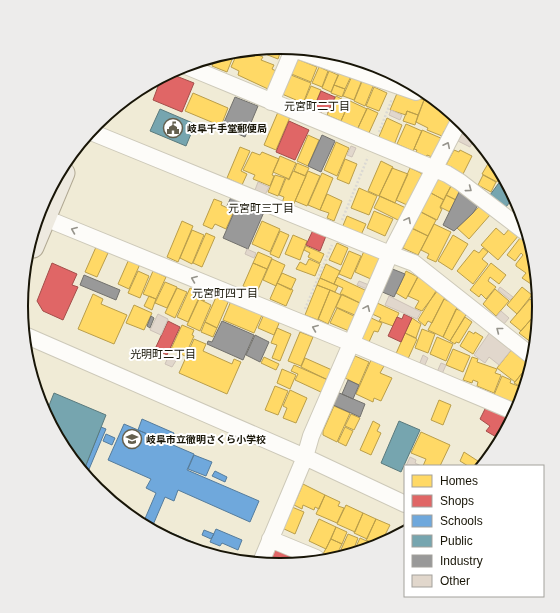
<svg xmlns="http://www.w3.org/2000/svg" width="560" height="613" font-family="Helvetica,'Noto Sans JP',sans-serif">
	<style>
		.homes { fill: #ffd966; stroke: #ba9e4a }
		.shops { fill: #e06666; stroke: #a44e4a }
		.schools { fill: #6fa8dc; stroke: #557c9c }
		.public { fill: #76a5af; stroke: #5a7a7d }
		.industry { fill: #999; stroke: #72716d }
		.building { fill: #e1d7cc; stroke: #cdc2b8 }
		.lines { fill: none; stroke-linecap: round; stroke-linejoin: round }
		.minor-casing { stroke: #cdc9b9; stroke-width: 18 }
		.major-casing { stroke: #b1a993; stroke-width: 23 }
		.path { stroke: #dbd9d3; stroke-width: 2.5; stroke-dasharray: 2 2; stroke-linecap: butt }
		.minor { stroke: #fdfcf9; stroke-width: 16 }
		.major { stroke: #eeeae0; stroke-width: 21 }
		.oneway { stroke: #96948c }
		.labels { text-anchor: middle; stroke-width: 4; stroke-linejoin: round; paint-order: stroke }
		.poi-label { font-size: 10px; font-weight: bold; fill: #181507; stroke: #fff; text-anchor: start }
		.neighbourhood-label { font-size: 11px; fill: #181507; stroke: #fff }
		.rim { fill: none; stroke: #181507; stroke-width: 2 }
	</style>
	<rect width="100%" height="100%" fill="#f0ebd6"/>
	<path class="homes" d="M 271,49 L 280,53 L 278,59 L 260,52 Z
		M 253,53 L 263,57 L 261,60 L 274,65 L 272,69 L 276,71 L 268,89 L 238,75 L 239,71 L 231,67 L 236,56 Z
		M 233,57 L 227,72 L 212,66 L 214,61 Z
		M 297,59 L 317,67 L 311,82 L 289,73 Z
		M 319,67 L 328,71 L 322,87 L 312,83 Z
		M 329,71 L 338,75 L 331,92 L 322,88 Z
		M 340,72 L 351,76 L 345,89 L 334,85 Z
		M 291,75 L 311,83 L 302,106 L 295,103 L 296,100 L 282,94 Z
		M 352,76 L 362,80 L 354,100 L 343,96 Z
		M 363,79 L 374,84 L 365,106 L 354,101 Z
		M 334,85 L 345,89 L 342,97 L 331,93 Z
		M 311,86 L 321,90 L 312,112 L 302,107 Z
		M 374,87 L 387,93 L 379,111 L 366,106 Z
		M 398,91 L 424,100 L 418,115 L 407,111 L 406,115 L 390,110 Z
		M 193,93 L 228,108 L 221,126 L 185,111 Z
		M 336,96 L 349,103 L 341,121 L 327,115 Z
		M 424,100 L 434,104 L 454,118 L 447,132 L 444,131 L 442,136 L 427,130 L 428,128 L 416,122 Z
		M 350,101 L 367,109 L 357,130 L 340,123 Z
		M 367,108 L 378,113 L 368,135 L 357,130 Z
		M 407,111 L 418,115 L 415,125 L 403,121 Z
		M 278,112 L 290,117 L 276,150 L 264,145 Z
		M 387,118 L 402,125 L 394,145 L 378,139 Z
		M 406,124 L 422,131 L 413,151 L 397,144 Z
		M 422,130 L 443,139 L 432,157 L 427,155 L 426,157 L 416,152 L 417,150 L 414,149 Z
		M 308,135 L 319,140 L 308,166 L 297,161 Z
		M 336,142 L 349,148 L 337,176 L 324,170 Z
		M 240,147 L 250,151 L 241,171 L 247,174 L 242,185 L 227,178 Z
		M 454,150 L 459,152 L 460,150 L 472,156 L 463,174 L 457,171 L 456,172 L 451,169 L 452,167 L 446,165 Z
		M 252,152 L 260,155 L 262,152 L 279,159 L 272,175 L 274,176 L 270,186 L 253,179 L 255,175 L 243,170 Z
		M 280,156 L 296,163 L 289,179 L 273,172 Z
		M 345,159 L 357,164 L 349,184 L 337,179 Z
		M 381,161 L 393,167 L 379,196 L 368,191 Z
		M 489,162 L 499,178 L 497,182 L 482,174 Z
		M 297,163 L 309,168 L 305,176 L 294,171 Z
		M 392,168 L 408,174 L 395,203 L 379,196 Z
		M 410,168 L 421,173 L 422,175 L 407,205 L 396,200 Z
		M 293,171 L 306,176 L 292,208 L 282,203 L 284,197 L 279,195 L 286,178 L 289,180 Z
		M 308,171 L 320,176 L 307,206 L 295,201 Z
		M 322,173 L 333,178 L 320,210 L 308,205 Z
		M 275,175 L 285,178 L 278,196 L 268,192 Z
		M 483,175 L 496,182 L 491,192 L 478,185 Z
		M 442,179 L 452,184 L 444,200 L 429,192 L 436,180 Z
		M 451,186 L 460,191 L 456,200 L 446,195 Z
		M 359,188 L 377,196 L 369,215 L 351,208 Z
		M 429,192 L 444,200 L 440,208 L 442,209 L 437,220 L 419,211 Z
		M 327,194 L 342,201 L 334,221 L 327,218 L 329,213 L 320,210 Z
		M 446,195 L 456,200 L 450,212 L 440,207 Z
		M 380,196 L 406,208 L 400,221 L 374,208 Z
		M 214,199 L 222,202 L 221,205 L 234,211 L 226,229 L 215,224 L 212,229 L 203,225 Z
		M 480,206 L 490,215 L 469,239 L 457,228 Z
		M 374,211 L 393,219 L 385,236 L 367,228 Z
		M 419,211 L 436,220 L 428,236 L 411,228 Z
		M 347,216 L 366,224 L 361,235 L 342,228 Z
		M 182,221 L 193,226 L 178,262 L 167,257 Z
		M 262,221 L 280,229 L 270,252 L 252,244 Z
		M 434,224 L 451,232 L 436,262 L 427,258 L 429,254 L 421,250 Z
		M 412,228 L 428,236 L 418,255 L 403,248 Z
		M 496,228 L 504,235 L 510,228 L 519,235 L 498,260 L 481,245 Z
		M 192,230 L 204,235 L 192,264 L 180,258 Z
		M 280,231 L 289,235 L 279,258 L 270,254 Z
		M 206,233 L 215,237 L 202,267 L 193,263 Z
		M 293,235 L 307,241 L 300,260 L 285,254 Z
		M 453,235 L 468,244 L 452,270 L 438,261 Z
		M 520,238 L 526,243 L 528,249 L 526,251 L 528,254 L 534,280 L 531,284 L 522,278 L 526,273 L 516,266 L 516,264 L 523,255 L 521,253 L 515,261 L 507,255 Z
		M 337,243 L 348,248 L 341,265 L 329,260 Z
		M 306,246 L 324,254 L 320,263 L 308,257 L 310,253 L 304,250 Z
		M 96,247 L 108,253 L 97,277 L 85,272 Z
		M 483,248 L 488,252 L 482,259 L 488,264 L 473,284 L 457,271 L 474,250 L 479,253 Z
		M 349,251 L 361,256 L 351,279 L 339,274 Z
		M 364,251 L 378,257 L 380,262 L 373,280 L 355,272 Z
		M 258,252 L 272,258 L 267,269 L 253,263 Z
		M 129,259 L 140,264 L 129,289 L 118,284 Z
		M 272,259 L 285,265 L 276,286 L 263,280 Z
		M 309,259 L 320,264 L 315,276 L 296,269 L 300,262 L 306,265 Z
		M 253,263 L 267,269 L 257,292 L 243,286 Z
		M 491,263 L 506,275 L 499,284 L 490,277 L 488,281 L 496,287 L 486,299 L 481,294 L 479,297 L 470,290 Z
		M 326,264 L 340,271 L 334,284 L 320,278 Z
		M 138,271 L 149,276 L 140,298 L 128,293 Z
		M 153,271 L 166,277 L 156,299 L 143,294 Z
		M 406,271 L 418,277 L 406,299 L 396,293 Z
		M 282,273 L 296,279 L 291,290 L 277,283 Z
		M 419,274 L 438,290 L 422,311 L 415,308 L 419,301 L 408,296 Z
		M 337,277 L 367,291 L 362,304 L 340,294 L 343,288 L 334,284 Z
		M 320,278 L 338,286 L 335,292 L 317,285 Z
		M 165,282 L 177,287 L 167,308 L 155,303 Z
		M 277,283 L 293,290 L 286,306 L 270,299 Z
		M 317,285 L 330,290 L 318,320 L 305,315 Z
		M 522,287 L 532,295 L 517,314 L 507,305 Z
		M 177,288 L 187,292 L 175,318 L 165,313 Z
		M 190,288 L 201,293 L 188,322 L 177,317 Z
		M 495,289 L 509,301 L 496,316 L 483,304 Z
		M 204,290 L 208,293 L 204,301 L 200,299 Z
		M 330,290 L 341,295 L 328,324 L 318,319 Z
		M 436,291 L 445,297 L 432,323 L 428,321 L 425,326 L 418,320 Z
		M 93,294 L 103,299 L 101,304 L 127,315 L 114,344 L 78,329 Z
		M 342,294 L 362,304 L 357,316 L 336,307 Z
		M 217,295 L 229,300 L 217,328 L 205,322 Z
		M 149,296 L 156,299 L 152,310 L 144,306 Z
		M 199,299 L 211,305 L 200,331 L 187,325 Z
		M 444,299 L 458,306 L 443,337 L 428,330 Z
		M 530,299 L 539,306 L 538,311 L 521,331 L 510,322 Z
		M 231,301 L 262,315 L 254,333 L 223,320 Z
		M 375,302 L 399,313 L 393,326 L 379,321 L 381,318 L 370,313 Z
		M 134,305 L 152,313 L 144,330 L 126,323 Z
		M 337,308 L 356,317 L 349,331 L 330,323 Z
		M 456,309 L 467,313 L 450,341 L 443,337 Z
		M 264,314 L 280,321 L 274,335 L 258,328 Z
		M 534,316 L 537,318 L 532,343 L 519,333 Z
		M 369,317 L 382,323 L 378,332 L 374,331 L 369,342 L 363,340 L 361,336 Z
		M 465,317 L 472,322 L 459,343 L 456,342 L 455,344 L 450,341 Z
		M 412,318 L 421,324 L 416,338 L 405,333 Z
		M 205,322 L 217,328 L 213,337 L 201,332 Z
		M 182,325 L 194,330 L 192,335 L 194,336 L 185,356 L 171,349 Z
		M 277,328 L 291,334 L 280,361 L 272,358 L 277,345 L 271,343 Z
		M 422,329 L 435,334 L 428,353 L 415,348 Z
		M 469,331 L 474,334 L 475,332 L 483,337 L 473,354 L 460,346 Z
		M 300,332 L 313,337 L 301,366 L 288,361 Z
		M 405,333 L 417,339 L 407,361 L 395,356 Z
		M 437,337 L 453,344 L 446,361 L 430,354 Z
		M 194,339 L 206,344 L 203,351 L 232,364 L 234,359 L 241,362 L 227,394 L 179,373 Z
		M 453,349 L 470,356 L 463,372 L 446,365 Z
		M 512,349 L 528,362 L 527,367 L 515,382 L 497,368 Z
		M 355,356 L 369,362 L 359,385 L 345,378 Z
		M 264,357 L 279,364 L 276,370 L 261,363 Z
		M 472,357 L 478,359 L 477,362 L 497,369 L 495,373 L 501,375 L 494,393 L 477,386 L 478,382 L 473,380 L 472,383 L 463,380 Z
		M 305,358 L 332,370 L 328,380 L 301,367 Z
		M 371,360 L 384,366 L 380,373 L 392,378 L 381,401 L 374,398 L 373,402 L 356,394 Z
		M 294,365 L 328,380 L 323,393 L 295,380 L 298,374 L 291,371 Z
		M 527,367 L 523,388 L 514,383 Z
		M 282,369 L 296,375 L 290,389 L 277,383 Z
		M 502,376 L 511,380 L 510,383 L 521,387 L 514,404 L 494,395 Z
		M 275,386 L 288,391 L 278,415 L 265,410 Z
		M 290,390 L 307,398 L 296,423 L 283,418 L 287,408 L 283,406 Z
		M 439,400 L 451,405 L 443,425 L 431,420 Z
		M 334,406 L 350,413 L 337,442 L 323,435 L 323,431 Z
		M 351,414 L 360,418 L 354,430 L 345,426 Z
		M 373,421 L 380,425 L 377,431 L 381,433 L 371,455 L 360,450 Z
		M 345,427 L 353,431 L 346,446 L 338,442 Z
		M 421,432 L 450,445 L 440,466 L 423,466 L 426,459 L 411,453 Z
		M 464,452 L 481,463 L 479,466 L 468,466 L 460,461 Z
		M 303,484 L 325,495 L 319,509 L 315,507 L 314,510 L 303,505 L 302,509 L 294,505 Z
		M 325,495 L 340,502 L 338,506 L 344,508 L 337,523 L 316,514 Z
		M 346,505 L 363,513 L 355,532 L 337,524 Z
		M 292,507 L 304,512 L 295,534 L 282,528 Z
		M 363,513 L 376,519 L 367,539 L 354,533 Z
		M 319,519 L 336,527 L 326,549 L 309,541 Z
		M 376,519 L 390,525 L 381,543 L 375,540 L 373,543 L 366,540 Z
		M 336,527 L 347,532 L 342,544 L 331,539 Z
		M 348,534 L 358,538 L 353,551 L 339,554 Z
		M 360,538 L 373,544 L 371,547 L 354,551 Z
		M 331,539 L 342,544 L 337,554 L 327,556 L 323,554 Z
		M 291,557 L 301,561 L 288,564 Z"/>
	<path class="shops" d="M 171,74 L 194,83 L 182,112 L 153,100 L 160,81 Z
		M 321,91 L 335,97 L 328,112 L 322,110 L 320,115 L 312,112 Z
		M 289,121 L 309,130 L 295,160 L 276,152 Z
		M 313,230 L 326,236 L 320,251 L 306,245 Z
		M 52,263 L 77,274 L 72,285 L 78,287 L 63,320 L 43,311 L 37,301 Z
		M 404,314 L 412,318 L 401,342 L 388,336 L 397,317 L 402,319 Z
		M 168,321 L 180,327 L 167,355 L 155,349 Z
		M 486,407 L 510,417 L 510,419 L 498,438 L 486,431 L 490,426 L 480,419 Z
		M 275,548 L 292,555 L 288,564 L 280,565 L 266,563 Z"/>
	<path class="schools" d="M 142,419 L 174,433 L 170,444 L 138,430 Z
		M 124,424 L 194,454 L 187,470 L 259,501 L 250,522 L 178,490 L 174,501 L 165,497 L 153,525 L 195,543 L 193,548 L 181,546 L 143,520 L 144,521 L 156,493 L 146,488 L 151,479 L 108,460 Z
		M 101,427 L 106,429 L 87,474 L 84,470 Z
		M 106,434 L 115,438 L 112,445 L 103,441 Z
		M 194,455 L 212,462 L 206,476 L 188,469 Z
		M 215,471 L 227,477 L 225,482 L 212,476 Z
		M 216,529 L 242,540 L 238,550 L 222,543 L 220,546 L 210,542 Z
		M 204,530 L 214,534 L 211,539 L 202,535 Z"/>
	<path class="public" d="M 160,109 L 195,124 L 186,146 L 150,131 Z
		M 501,180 L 513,198 L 506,207 L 490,195 Z
		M 54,393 L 106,415 L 84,470 L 46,413 Z
		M 399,421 L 420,430 L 401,472 L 381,463 Z"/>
	<path class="industry" d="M 235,97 L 258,106 L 245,137 L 222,127 Z
		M 322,135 L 335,141 L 321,172 L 308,166 Z
		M 460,190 L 479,204 L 473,213 L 454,231 L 443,225 Z
		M 231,197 L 238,200 L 234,209 L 227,206 Z
		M 239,201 L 264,212 L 248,249 L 223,238 Z
		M 390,268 L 405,274 L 394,297 L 380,291 Z
		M 84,275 L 120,290 L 116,300 L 80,285 Z
		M 151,316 L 154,318 L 150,328 L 147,326 Z
		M 222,321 L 254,335 L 243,360 L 207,344 L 208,341 L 212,342 Z
		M 255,335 L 269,342 L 260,362 L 246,355 Z
		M 348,380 L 359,385 L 353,399 L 342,394 Z
		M 337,392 L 365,404 L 360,417 L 331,404 Z"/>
	<path class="building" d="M 391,110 L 402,115 L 400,120 L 389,115 Z
		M 462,134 L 473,140 L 473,141 L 470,147 L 458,141 Z
		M 351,146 L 356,148 L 352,157 L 347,155 Z
		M 258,182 L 269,187 L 265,195 L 255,190 Z
		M 247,249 L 256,253 L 254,258 L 245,254 Z
		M 359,281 L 369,285 L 367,289 L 357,285 Z
		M 500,287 L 513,297 L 510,300 L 498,290 Z
		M 389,296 L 421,312 L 417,319 L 385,305 Z
		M 501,311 L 509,318 L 503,325 L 495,318 Z
		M 158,314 L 168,319 L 161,335 L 150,330 Z
		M 490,332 L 512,349 L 499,365 L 489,357 L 485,363 L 474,355 Z
		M 169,355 L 177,359 L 172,367 L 165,364 Z
		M 423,355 L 428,358 L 424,367 L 419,365 Z
		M 441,363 L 446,365 L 442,374 L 437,372 Z
		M 410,457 L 416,460 L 415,463 L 421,466 L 406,466 Z"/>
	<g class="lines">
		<defs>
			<path id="minor" d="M 299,51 L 416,92
				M 186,66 L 447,174 L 460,182 L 524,231
				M 271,102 L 293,50
				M 91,132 L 390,254 L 414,263 L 529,354
				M 45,218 L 351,343 L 515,412
				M 27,336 L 305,457 L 405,504
				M 270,539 L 316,558
				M 261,562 L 305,457 L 311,436 L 390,254 L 459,121"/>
			<path id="major" d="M 33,247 L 64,173"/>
		</defs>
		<use href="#minor" class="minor-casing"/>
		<use href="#major" class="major-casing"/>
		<path class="path" d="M 379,132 L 392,99
			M 342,220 L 368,157
			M 305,309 L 332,245"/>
		<use href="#minor" class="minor"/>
		<use href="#major" class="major"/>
	</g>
	<defs><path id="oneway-chevron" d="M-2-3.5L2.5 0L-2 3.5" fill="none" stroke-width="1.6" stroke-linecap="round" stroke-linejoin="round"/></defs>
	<g class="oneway">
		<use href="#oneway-chevron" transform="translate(447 145) rotate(-64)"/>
		<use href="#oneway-chevron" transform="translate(469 189) rotate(37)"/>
		<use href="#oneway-chevron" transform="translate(408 220) rotate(-62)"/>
		<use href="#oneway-chevron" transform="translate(74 230) rotate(-158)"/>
		<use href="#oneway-chevron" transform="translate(194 279) rotate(-158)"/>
		<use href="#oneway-chevron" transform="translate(367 308) rotate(-66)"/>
		<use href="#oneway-chevron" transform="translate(315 328) rotate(-158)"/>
		<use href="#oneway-chevron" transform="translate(499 330) rotate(-142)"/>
	</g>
	<defs>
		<symbol id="civic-ring" viewBox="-11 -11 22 22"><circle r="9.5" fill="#fff" stroke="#64604f" stroke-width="1.5"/><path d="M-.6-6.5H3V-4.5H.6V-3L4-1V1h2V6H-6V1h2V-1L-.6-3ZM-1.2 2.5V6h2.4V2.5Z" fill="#64604f"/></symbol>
		<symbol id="school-ring" viewBox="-11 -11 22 22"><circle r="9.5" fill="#fff" stroke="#64604f" stroke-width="1.5"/><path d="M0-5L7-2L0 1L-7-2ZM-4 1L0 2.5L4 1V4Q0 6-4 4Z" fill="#64604f"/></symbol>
	</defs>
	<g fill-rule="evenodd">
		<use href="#civic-ring" x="162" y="117" width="22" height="22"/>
		<use href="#school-ring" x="121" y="428" width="22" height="22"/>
	</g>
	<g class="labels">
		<g class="poi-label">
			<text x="187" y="132">岐阜千手堂郵便局</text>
			<text x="146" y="443">岐阜市立徹明さくら小学校</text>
		</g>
		<g class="neighbourhood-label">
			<text x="317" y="110">元宮町二丁目</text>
			<text x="261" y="212">元宮町三丁目</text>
			<text x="225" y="297">元宮町四丁目</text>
			<text x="163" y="358">光明町二丁目</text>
		</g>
	</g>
	<path d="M0 0H560V613H0ZM28 306a252 252 0 1 1 504 0a252 252 0 1 1-504 0Z" fill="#edeceb" fill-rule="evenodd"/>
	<path class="rim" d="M28 306a252 252 0 1 1 504 0a252 252 0 1 1-504 0Z"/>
	<rect x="404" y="465" width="140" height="132" fill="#ffffff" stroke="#a3a19c"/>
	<rect x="412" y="475" width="20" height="12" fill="#ffd966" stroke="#a3a19c"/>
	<text x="440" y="485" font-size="12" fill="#181507">Homes</text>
	<rect x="412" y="495" width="20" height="12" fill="#e06666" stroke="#a3a19c"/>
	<text x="440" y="505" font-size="12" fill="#181507">Shops</text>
	<rect x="412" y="515" width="20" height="12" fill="#6fa8dc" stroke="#a3a19c"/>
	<text x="440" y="525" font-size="12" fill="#181507">Schools</text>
	<rect x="412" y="535" width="20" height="12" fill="#76a5af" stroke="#a3a19c"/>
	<text x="440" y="545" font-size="12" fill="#181507">Public</text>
	<rect x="412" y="555" width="20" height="12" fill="#999999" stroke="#a3a19c"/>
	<text x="440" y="565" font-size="12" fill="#181507">Industry</text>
	<rect x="412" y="575" width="20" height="12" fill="#e1d7cc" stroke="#a3a19c"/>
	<text x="440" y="585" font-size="12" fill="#181507">Other</text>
</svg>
